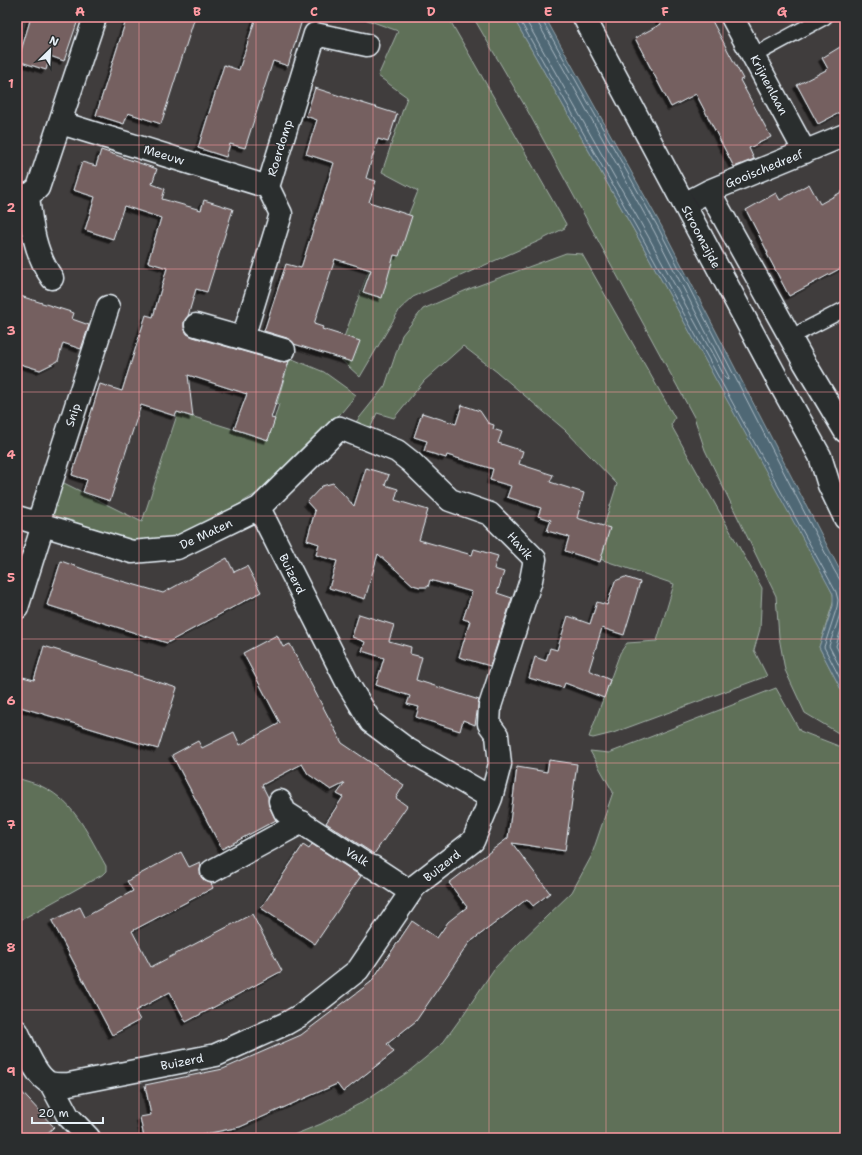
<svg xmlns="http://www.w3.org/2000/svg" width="862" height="1155" font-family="'Shantell Sans',sans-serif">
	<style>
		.green { fill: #5e6f58; stroke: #a3b0a8 }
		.water { fill: #506875; stroke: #8d9fa9 }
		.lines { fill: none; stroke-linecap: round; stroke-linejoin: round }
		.shore { stroke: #abbac4; stroke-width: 1 }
		.building { fill: #746160; stroke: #e8f1f8; filter: url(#shadow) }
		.service-casing { stroke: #e8f1f8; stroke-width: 17 }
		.minor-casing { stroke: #e8f1f8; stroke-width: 25 }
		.tertiary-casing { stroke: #e8f1f8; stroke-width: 25 }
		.service { stroke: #2a2d2e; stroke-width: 14 }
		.minor { stroke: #2a2d2e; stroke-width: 22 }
		.tertiary { stroke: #2a2d2e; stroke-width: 22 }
		.grid { fill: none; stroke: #ff9aa2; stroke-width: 1; stroke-opacity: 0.55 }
		.labels { text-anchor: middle; stroke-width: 3; stroke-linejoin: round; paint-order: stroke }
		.street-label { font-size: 12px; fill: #e8f1f8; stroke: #2a2d2e }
		.neatline { fill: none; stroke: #ff9aa2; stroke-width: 1.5 }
		.grid-label { font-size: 13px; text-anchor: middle; font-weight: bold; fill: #ff9aa2 }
	</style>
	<defs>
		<filter id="shadow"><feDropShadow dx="-3.5" dy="3.5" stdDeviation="0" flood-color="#0009"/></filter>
	</defs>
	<rect width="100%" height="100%" fill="#403d3d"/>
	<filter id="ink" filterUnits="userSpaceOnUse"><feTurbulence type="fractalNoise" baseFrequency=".025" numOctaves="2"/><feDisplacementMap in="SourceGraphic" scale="8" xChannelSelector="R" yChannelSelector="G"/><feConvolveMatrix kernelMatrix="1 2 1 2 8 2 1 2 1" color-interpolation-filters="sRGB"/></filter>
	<g filter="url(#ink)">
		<path class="green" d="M 359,17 L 448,17 L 566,224 L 565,228 L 539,241 L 413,297 L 400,309 L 360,377 L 337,356 L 371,264 L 387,268 L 418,191 L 382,172 L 407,97 L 378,76 L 398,31 Z
			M 473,17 L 513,17 L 640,241 L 824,576 L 833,594 L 834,600 L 819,647 L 845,697 L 845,737 L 805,713 L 785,670 L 779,637 L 776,596 L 705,450 L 694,417 L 525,106 Z
			M 566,253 L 582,254 L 675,418 L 671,425 L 762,588 L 760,629 L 754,650 L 767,676 L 613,733 L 593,738 L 589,737 L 620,653 L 627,643 L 657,641 L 674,584 L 594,557 L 617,484 L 565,430 L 497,372 L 463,346 L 424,381 L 394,418 L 377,413 L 369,431 L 352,427 L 385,386 L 402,335 L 423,309 L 469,289 Z
			M 290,358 L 324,372 L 356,395 L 342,412 L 278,478 L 254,495 L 231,509 L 174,538 L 123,541 L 72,522 L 52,518 L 62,482 L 142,522 L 178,412 L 268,440 L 279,404 L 277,403 Z
			M 776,688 L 800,731 L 841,747 L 845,754 L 845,1138 L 286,1138 L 321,1124 L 361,1103 L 408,1072 L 442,1044 L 463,1015 L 494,969 L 518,944 L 572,892 L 591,857 L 613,792 L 590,751 L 609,753 Z
			M 17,778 C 26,781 35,783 43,787 C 75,802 90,838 106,866 L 106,871 L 102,875 L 17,922 Z"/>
		<path class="water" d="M 513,17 L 545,17 L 662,227 L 845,580 L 845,697 L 819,647 L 833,606 L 833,594 L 640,241 Z"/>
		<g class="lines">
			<path class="shore" d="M 518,17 L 643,239 L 836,592 L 838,600 L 837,607 L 824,647 L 845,688
				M 524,17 L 648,236 L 726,379 L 728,380 L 729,377 L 654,231 L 538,23 L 537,17
				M 542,17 L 542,20 L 659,229 L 834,570 L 840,580 L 845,581
				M 845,586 L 840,588 C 846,607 835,627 829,646 L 845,677
				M 845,617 L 836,646 L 845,664"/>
		</g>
		<path class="building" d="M 31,17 L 79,17 L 64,61 L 50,56 L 46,70 L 18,61 Z
			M 127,17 L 195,17 L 161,124 L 128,113 L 124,124 L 96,115 Z
			M 256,17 L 303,17 L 288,66 L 273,61 L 245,148 L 230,144 L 226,157 L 198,148 L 224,65 L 239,70 Z
			M 658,17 L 710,17 L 743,79 L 740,80 L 771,137 L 749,148 L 754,159 L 734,167 L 696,94 L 671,107 L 635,38 L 661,24 Z
			M 845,44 L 845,110 L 818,124 L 797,85 L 828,69 L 822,58 Z
			M 315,88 L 397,114 L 388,142 L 378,139 L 366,178 L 376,181 L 369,202 L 412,216 L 399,256 L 394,255 L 382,298 L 363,292 L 371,270 L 335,259 L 314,324 L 323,327 L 322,329 L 360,341 L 352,362 L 294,344 L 287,338 L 264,331 L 286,264 L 301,268 L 334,163 L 306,154 L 317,120 L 306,116 Z
			M 101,150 L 157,169 L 152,184 L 165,189 L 162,199 L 201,210 L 204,200 L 233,209 L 207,292 L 196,289 L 188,316 L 184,321 L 184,328 L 187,334 L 193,337 L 281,362 L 289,361 L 271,418 L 275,419 L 268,440 L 234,429 L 247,394 L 188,375 L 193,417 L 177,412 L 175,416 L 141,405 L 110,501 L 83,492 L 87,480 L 72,475 L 100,384 L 122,391 L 146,315 L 153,317 L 167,268 L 148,262 L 161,218 L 124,206 L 113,239 L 85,230 L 95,197 L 73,190 L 82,162 L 96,166 Z
			M 809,184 L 820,204 L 845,190 L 845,266 L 789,296 L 767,254 L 768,253 L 746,210 L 776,193 L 780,200 Z
			M 17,295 L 74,313 L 72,319 L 89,325 L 81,349 L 63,343 L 58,361 L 40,370 L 17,363 Z
			M 462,405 L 480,411 L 488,423 L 494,425 L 493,429 L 502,432 L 498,443 L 523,451 L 519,464 L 553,475 L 550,482 L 584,493 L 577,518 L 610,528 L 600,562 L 565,551 L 569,537 L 547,531 L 551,520 L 538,516 L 541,508 L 507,497 L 511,486 L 490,480 L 493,469 L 447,455 L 446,458 L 424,451 L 427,441 L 414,437 L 422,413 L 456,424 Z
			M 366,468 L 389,475 L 385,485 L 398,489 L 395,500 L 428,510 L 419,540 L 472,555 L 474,549 L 498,556 L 494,569 L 504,572 L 497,593 L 512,598 L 490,666 L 459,657 L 470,621 L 463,619 L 472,592 L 430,580 L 428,587 L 420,587 L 413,585 L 378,554 L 365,599 L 329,588 L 337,561 L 316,555 L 319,544 L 307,540 L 315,511 L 307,502 L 322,486 L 333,483 L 354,506 Z
			M 227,558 L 234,572 L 247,566 L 261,592 L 167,643 L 47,605 L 61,561 L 94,573 L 163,593 Z
			M 625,577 L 640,582 L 624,635 L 602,628 L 589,670 L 610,680 L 604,698 L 565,683 L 563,688 L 529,678 L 535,657 L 546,661 L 550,648 L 557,650 L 568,616 L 590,624 L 597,602 L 607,605 L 615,581 Z
			M 359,614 L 394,625 L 389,641 L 411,647 L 410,654 L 422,657 L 416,680 L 479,700 L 475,725 L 463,720 L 460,731 L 416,717 L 419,707 L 407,704 L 410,696 L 376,685 L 384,658 L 362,651 L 365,642 L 352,637 Z
			M 277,635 L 283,647 L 290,644 L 342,743 L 404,785 L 396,798 L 407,806 L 374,854 L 326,823 L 343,797 L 337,794 L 345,783 L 331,790 L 308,774 L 302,764 L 262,785 L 268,797 L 269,806 L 276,820 L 222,849 L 172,755 L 198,741 L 202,748 L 234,732 L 240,745 L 280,723 L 243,653 Z
			M 44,646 L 177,688 L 158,749 L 17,706 L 17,695 L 23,677 L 34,680 Z
			M 549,760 L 577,764 L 565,851 L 512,843 L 550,893 L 533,906 L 527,899 L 469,943 L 416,1021 L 387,1044 L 394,1052 L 343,1092 L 337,1084 L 240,1127 L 186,1138 L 144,1138 L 140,1117 L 151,1115 L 145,1085 L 223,1069 L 301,1035 L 371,982 L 412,921 L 437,938 L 448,922 L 467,907 L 449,883 L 508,838 L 517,767 L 547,772 Z
			M 312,844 L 361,876 L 315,944 L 261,908 L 303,845 L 309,849 Z
			M 181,852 L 189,867 L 200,862 L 201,865 L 200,870 L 201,877 L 205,881 L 211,883 L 213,888 L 132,931 L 151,967 L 252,914 L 282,971 L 186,1022 L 170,992 L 135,1011 L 140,1020 L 112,1035 L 52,921 L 80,907 L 85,917 L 133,891 L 127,881 Z
			M 17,1087 L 54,1127 L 42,1138 L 17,1138 Z"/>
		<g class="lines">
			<defs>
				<path id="service" d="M 753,56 L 825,17
					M 791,337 L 845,309"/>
				<path id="minor" d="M 732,17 L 805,152
					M 61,123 L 268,187
					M 709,191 L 804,362 L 845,431
					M 17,193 L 28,196 L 38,188 L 95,17
					M 28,196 C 31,225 35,254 52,278
					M 684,204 L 709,191 L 845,135
					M 196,325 L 284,350
					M 243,338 L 281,214 L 268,187 L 315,34 L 367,45
					M 17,517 L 132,552 L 177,548 L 259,508 L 340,428 L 397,451 L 411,462 L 450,500 L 490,514 L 535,559 L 531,580 L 490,706 L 489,724 L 497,735 L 500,764 L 491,798
					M 38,523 L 108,307
					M 17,608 L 43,525
					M 280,801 L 285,812 L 367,865 L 373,867 L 411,892
					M 212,871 L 302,822
					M 17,1031 C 24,1045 35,1077 50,1083 C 56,1085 63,1084 69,1084 L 216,1055 L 287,1023 L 301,1015 L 358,970 L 415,886 L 473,841 L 491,798 L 407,749 L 371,722 L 348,684 L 259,508
					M 51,1084 L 68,1116 L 89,1138"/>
				<path id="tertiary" d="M 584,17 L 780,384 L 820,456 L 829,485 L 845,518"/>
			</defs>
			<use href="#service" class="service-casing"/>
			<use href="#minor" class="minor-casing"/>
			<use href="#tertiary" class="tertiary-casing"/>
			<use href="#service" class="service"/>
			<use href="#minor" class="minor"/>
			<use href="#tertiary" class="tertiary"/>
		</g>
	</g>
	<path class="grid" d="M 139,17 L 139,1138M 256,17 L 256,1138M 373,17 L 373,1138M 489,17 L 489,1138M 606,17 L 606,1138M 723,17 L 723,1138M 17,145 L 845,145M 17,269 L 845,269M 17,392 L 845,392M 17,516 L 845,516M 17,639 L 845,639M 17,763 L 845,763M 17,886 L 845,886M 17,1010 L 845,1010"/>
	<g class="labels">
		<g class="street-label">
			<text transform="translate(769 85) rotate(62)" y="4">Krijnenlaan</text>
			<text transform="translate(280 148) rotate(-73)" y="4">Roerdomp</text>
			<text transform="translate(164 155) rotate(17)" y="4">Meeuw</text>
			<text transform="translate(764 169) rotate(-22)" y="4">Gooischedreef</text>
			<text transform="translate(701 237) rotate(62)" y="4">Stroomzijde</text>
			<text transform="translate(73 415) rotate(-72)" y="4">Snip</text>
			<text transform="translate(206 534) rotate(-25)" y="4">De Maten</text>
			<text transform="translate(520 546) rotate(49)" y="4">Havik</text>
			<text transform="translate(292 574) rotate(63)" y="4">Buizerd</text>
			<text transform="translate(357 857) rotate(31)" y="4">Valk</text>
			<text transform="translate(442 866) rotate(-38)" y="4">Buizerd</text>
			<text transform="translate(182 1062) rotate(-11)" y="4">Buizerd</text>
		</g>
	</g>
	<rect width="862" height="1155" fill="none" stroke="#2a2d2e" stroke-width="44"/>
	<g transform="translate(50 50) rotate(24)" stroke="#2a2d2e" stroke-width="3" paint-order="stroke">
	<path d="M0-3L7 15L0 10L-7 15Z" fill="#e8f1f8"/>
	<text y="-6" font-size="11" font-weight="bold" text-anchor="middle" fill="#e8f1f8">N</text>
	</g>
	<path d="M32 1117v6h71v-6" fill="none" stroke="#e8f1f8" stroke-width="2"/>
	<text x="38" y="1117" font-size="12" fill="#e8f1f8" stroke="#2a2d2e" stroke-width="3" paint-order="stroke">20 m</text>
	<rect x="22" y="22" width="818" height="1111" class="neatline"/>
	<g class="grid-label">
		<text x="80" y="16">A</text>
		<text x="197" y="16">B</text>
		<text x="314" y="16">C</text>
		<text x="431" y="16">D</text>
		<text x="548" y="16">E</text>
		<text x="665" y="16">F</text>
		<text x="782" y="16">G</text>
		<text x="11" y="88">1</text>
		<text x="11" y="212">2</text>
		<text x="11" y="335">3</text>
		<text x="11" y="459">4</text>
		<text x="11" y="582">5</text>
		<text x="11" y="705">6</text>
		<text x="11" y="829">7</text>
		<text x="11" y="952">8</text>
		<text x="11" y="1076">9</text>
	</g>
</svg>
